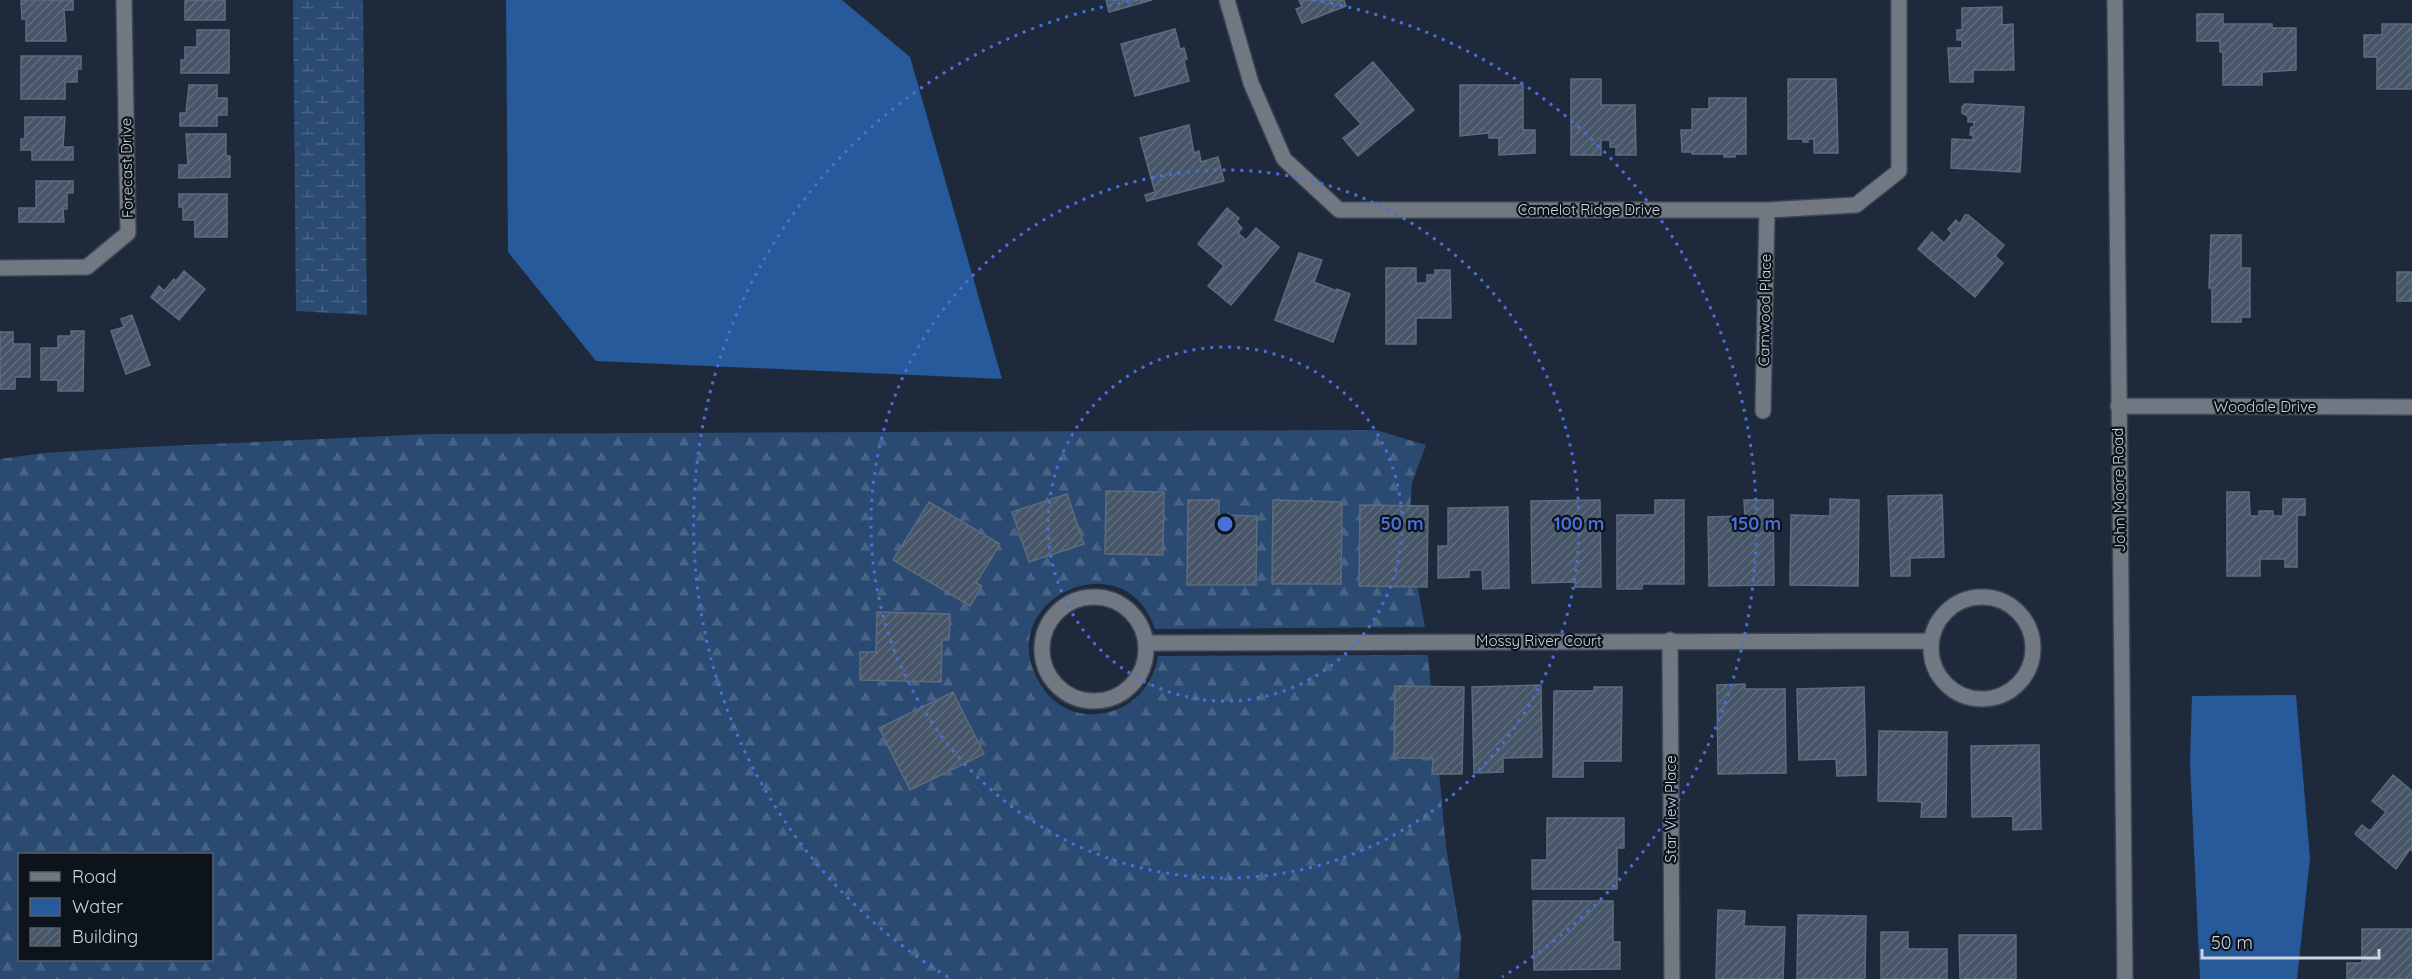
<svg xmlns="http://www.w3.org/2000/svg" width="2412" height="979" font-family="Quicksand,sans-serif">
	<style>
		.forest { fill: url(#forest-firs); fill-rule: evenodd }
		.wetland { fill: url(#wetland-marsh) }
		.water { fill: #275a9b }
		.building { fill: url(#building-hatch); stroke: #5c6b7e; stroke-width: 1.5 }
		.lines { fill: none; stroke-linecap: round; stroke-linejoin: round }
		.minor-casing { stroke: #3a4555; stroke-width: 18 }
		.minor { stroke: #727881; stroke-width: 15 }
		.ring { fill: none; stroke: #4870da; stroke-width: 3; stroke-dasharray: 3 6 }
		.labels { text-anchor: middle; stroke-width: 4.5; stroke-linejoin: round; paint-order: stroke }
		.street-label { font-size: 15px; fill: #cbd4df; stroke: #0d131a }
		.centre { fill: #4870da; stroke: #0d131a; stroke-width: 3 }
		.ring-label { font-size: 18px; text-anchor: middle; font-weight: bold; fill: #4870da; stroke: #0d131a; stroke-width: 4.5; stroke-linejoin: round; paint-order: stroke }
	</style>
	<defs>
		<pattern id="forest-firs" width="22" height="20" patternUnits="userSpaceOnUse" patternTransform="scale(1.5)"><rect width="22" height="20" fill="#2b4a72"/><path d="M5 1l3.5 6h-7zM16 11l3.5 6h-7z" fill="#486386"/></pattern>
		<pattern id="wetland-marsh" width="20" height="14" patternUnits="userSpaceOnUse" patternTransform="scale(1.5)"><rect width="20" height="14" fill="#2b4a72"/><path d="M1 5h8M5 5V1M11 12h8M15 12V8" fill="none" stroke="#486386"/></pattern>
		<pattern id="building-hatch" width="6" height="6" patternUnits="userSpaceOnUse" patternTransform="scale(1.5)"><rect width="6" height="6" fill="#475568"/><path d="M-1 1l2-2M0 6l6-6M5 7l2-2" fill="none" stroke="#606d7d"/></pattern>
	</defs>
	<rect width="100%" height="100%" fill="#1e2a3b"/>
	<path class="forest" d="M 1376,430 L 1426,445 L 1412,483 L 1408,536 L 1425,627 L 1155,629 C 1125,538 993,599 1038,680 C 1046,696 1061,709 1079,713 C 1118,720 1152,695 1158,656 L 1428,655 L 1446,847 L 1461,938 L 1459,979 L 0,979 L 0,459 L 45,453 L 144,447 L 431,434 ZM 20,854 L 212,854 L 212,960 L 20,960 Z"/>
	<path class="wetland" d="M 293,0 L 363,0 L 367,315 L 296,311 Z"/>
	<path class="water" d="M 506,0 L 842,0 L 910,57 L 1002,379 L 596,361 L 508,252 Z
		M 2296,695 L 2310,858 L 2297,979 L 2200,979 L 2190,763 L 2192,696 Z"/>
	<path class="building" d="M 21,0 L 73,0 L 73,10 L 64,10 L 66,41 L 26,41 L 26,19 L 22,19 Z
		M 187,0 L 225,0 L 225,20 L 185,20 L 185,1 Z
		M 1106,0 L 1152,0 L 1109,12 Z
		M 1299,0 L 1344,0 L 1346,6 L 1302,23 L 1296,9 L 1302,7 Z
		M 2002,7 L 2002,25 L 2013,24 L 2014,70 L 1973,70 L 1973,82 L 1950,82 L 1948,48 L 1962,48 L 1962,40 L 1957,40 L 1957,30 L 1962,30 L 1962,8 Z
		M 2197,14 L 2223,14 L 2223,24 L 2272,24 L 2272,28 L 2296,28 L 2296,70 L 2262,72 L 2262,85 L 2223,85 L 2223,52 L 2220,52 L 2220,41 L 2197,41 Z
		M 2382,24 L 2412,24 L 2412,89 L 2377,89 L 2377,57 L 2364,57 L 2364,35 L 2382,35 Z
		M 1175,29 L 1180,49 L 1184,48 L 1187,59 L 1184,61 L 1189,81 L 1135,96 L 1121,44 Z
		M 197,30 L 229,30 L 229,73 L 181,73 L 181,60 L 185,60 L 185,47 L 197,47 Z
		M 21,56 L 81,56 L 81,69 L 77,69 L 77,82 L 65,82 L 65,99 L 21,99 Z
		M 1373,62 L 1414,110 L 1358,156 L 1343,138 L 1361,124 L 1335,95 Z
		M 1571,79 L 1601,79 L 1601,105 L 1635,105 L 1636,155 L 1616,155 L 1616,147 L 1610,147 L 1610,140 L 1601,140 L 1601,155 L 1571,155 Z
		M 1788,79 L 1836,79 L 1838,153 L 1814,153 L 1814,139 L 1808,139 L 1808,142 L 1803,142 L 1803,139 L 1788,139 Z
		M 189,85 L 217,85 L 217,98 L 227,98 L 227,115 L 217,115 L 217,126 L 180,126 L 180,113 L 186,113 Z
		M 1460,85 L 1523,85 L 1523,130 L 1535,130 L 1535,153 L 1499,155 L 1499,138 L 1489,138 L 1489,133 L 1460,136 Z
		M 1709,98 L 1746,98 L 1746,154 L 1735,154 L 1735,157 L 1724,157 L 1724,154 L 1692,154 L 1692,152 L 1682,152 L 1681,130 L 1692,130 L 1692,109 L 1709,109 Z
		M 1965,104 L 2024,107 L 2020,172 L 1951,168 L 1952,139 L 1973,140 L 1973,135 L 1970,135 L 1971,127 L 1974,127 L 1974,122 L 1968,122 L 1968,116 L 1962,113 L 1962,107 Z
		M 25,117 L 65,117 L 63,147 L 73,147 L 73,160 L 32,160 L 32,150 L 21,150 L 21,139 L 25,139 Z
		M 1189,125 L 1194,153 L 1199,151 L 1201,162 L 1218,157 L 1224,181 L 1147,201 L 1145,195 L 1155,192 L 1140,138 Z
		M 186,134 L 226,134 L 226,156 L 230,156 L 230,177 L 179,178 L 179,165 L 188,165 Z
		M 36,181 L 73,181 L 73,193 L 67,193 L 67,209 L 63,209 L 64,222 L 19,222 L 19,208 L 36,208 Z
		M 179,194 L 227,194 L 227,237 L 195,237 L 195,220 L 183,220 L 183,207 L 179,207 Z
		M 1227,208 L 1239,218 L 1236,222 L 1242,228 L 1238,233 L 1246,240 L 1256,228 L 1279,247 L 1231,305 L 1208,286 L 1224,266 L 1198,244 Z
		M 1965,215 L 1968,215 L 2004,245 L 1995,256 L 2003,263 L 1975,297 L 1918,249 L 1932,232 L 1944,243 L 1952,233 L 1948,229 L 1956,220 L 1960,224 Z
		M 2211,235 L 2241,235 L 2241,268 L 2250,268 L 2250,317 L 2241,317 L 2241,322 L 2212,322 L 2212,288 L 2209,288 Z
		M 1299,253 L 1322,260 L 1314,282 L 1337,291 L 1337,289 L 1350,294 L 1333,342 L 1275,320 Z
		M 1386,268 L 1416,268 L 1416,283 L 1427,283 L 1427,275 L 1435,275 L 1435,270 L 1450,270 L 1451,318 L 1416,318 L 1416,344 L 1386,344 Z
		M 184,271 L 205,289 L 179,320 L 151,297 L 159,286 L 164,291 L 174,279 L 176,281 Z
		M 2397,272 L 2412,272 L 2412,301 L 2397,301 Z
		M 132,315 L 150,365 L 126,374 L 111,331 L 124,327 L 121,319 Z
		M 71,331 L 84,331 L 83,391 L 58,391 L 58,380 L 41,380 L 41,348 L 58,348 L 58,336 L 71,336 Z
		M 0,332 L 13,332 L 13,344 L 30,344 L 30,377 L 15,377 L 15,389 L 0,389 Z
		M 1106,491 L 1164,492 L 1163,555 L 1105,554 Z
		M 2227,492 L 2249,492 L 2250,516 L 2259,516 L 2259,511 L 2273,511 L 2273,516 L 2283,516 L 2283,499 L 2305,499 L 2305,515 L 2297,515 L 2297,567 L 2285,567 L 2285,559 L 2260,559 L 2260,576 L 2227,576 Z
		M 1067,494 L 1084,544 L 1029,562 L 1012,512 Z
		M 1942,495 L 1944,557 L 1910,558 L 1910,576 L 1891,576 L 1888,496 Z
		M 1830,499 L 1859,500 L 1858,586 L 1790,585 L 1791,515 L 1830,516 Z
		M 1188,500 L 1219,500 L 1219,515 L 1257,516 L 1256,585 L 1187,585 Z
		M 1273,500 L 1342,502 L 1341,584 L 1272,584 Z
		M 1600,500 L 1601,587 L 1575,587 L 1575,582 L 1532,583 L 1531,501 Z
		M 1655,500 L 1684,500 L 1684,584 L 1642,584 L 1642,589 L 1617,589 L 1617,515 L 1655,515 Z
		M 1744,500 L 1773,500 L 1774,585 L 1709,586 L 1708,517 L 1745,516 Z
		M 929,502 L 1000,544 L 976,583 L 982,586 L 970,606 L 893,560 Z
		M 1360,505 L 1428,506 L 1427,587 L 1359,586 Z
		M 1508,507 L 1509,588 L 1483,589 L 1482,570 L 1469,570 L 1469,577 L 1438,578 L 1438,546 L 1448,546 L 1448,508 Z
		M 877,612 L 950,614 L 949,640 L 942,640 L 941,682 L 860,680 L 860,652 L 876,652 Z
		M 1745,684 L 1745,689 L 1785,689 L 1786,773 L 1718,774 L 1717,685 Z
		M 1541,685 L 1542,757 L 1503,758 L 1503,772 L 1474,773 L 1472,687 Z
		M 1395,686 L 1464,687 L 1462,774 L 1432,774 L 1433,758 L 1394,758 Z
		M 1594,687 L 1622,687 L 1621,761 L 1583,761 L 1583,777 L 1553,777 L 1554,691 L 1594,691 Z
		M 1864,687 L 1866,775 L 1837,776 L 1836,759 L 1799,760 L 1797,689 Z
		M 953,692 L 984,754 L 910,790 L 879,728 Z
		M 1879,731 L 1947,732 L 1946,817 L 1921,817 L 1922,802 L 1878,801 Z
		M 2039,745 L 2041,829 L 2013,830 L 2013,816 L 1972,817 L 1971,746 Z
		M 2393,775 L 2412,791 L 2412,851 L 2410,849 L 2396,869 L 2355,834 L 2362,825 L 2370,831 L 2386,812 L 2372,801 Z
		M 1547,818 L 1624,818 L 1624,848 L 1617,848 L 1617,889 L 1532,889 L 1532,860 L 1547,860 Z
		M 1533,901 L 1613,901 L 1613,942 L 1620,942 L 1620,969 L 1534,970 Z
		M 1718,910 L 1745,911 L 1744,926 L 1785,927 L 1783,979 L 1716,979 Z
		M 1798,915 L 1866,916 L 1865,979 L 1797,979 Z
		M 2362,929 L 2412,929 L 2412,979 L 2347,979 L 2347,963 L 2362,963 Z
		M 1881,932 L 1908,932 L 1908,949 L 1947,949 L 1947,979 L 1881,979 Z
		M 1959,935 L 2016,935 L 2016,979 L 1960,979 Z"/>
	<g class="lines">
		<defs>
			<path id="minor" d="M 1227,0 L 1251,83 L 1284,159 L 1339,210 L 1767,210 L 1856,205 L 1899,171 L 1899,0
				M 2115,0 L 2125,979
				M 0,268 L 87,267 L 128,233 L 124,0
				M 2118,406 L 2412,407
				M 1763,411 L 1767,210
				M1042 649a52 52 0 1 1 104 0a52 52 0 1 1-104 0Z
				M1931 648a51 51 0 1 1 102 0a51 51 0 1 1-102 0Z
				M 1670,640 L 1672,979
				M 1147,643 L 1931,641"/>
		</defs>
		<use href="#minor" class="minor-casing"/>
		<use href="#minor" class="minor"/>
	</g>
	<g class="ring">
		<circle cx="1225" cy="524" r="177"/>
		<circle cx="1225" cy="524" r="354"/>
		<path d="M948 977A531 531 0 0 1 1137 0M1313 0A531 531 0 0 1 1502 977"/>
	</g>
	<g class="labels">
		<g class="street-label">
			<text transform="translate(127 168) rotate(-91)" y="5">Forecast Drive</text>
			<text x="1589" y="215">Camelot Ridge Drive</text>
			<text transform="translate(1765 310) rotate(-89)" y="5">Camwood Place</text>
			<text x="2265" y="412">Woodale Drive</text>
			<text transform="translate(2119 490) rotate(-91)" y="5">John Moore Road</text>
			<text x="1539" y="646">Mossy River Court</text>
			<text transform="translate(1671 809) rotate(-90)" y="5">Star View Place</text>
		</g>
	</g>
	<circle cx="1225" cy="524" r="9" class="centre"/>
	<g class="ring-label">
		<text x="1402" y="530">50 m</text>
		<text x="1579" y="530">100 m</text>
		<text x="1756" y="530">150 m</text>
	</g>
	<rect x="18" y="853" width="195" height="108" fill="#0d131a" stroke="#596069" stroke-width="1.5"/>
	<rect x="30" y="872" width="30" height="9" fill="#727881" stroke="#596069" stroke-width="1.5"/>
	<text x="72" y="883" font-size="18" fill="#cbd4df">Road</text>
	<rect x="30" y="898" width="30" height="18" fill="#275a9b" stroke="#596069" stroke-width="1.5"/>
	<text x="72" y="913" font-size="18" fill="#cbd4df">Water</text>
	<rect x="30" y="928" width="30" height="18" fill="url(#building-hatch)" stroke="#596069" stroke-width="1.5"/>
	<text x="72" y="943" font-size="18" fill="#cbd4df">Building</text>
	<path d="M2202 949v9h177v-9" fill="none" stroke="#cbd4df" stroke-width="3"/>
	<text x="2211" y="949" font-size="18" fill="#cbd4df" stroke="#0d131a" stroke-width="4.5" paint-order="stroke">50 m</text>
</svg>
